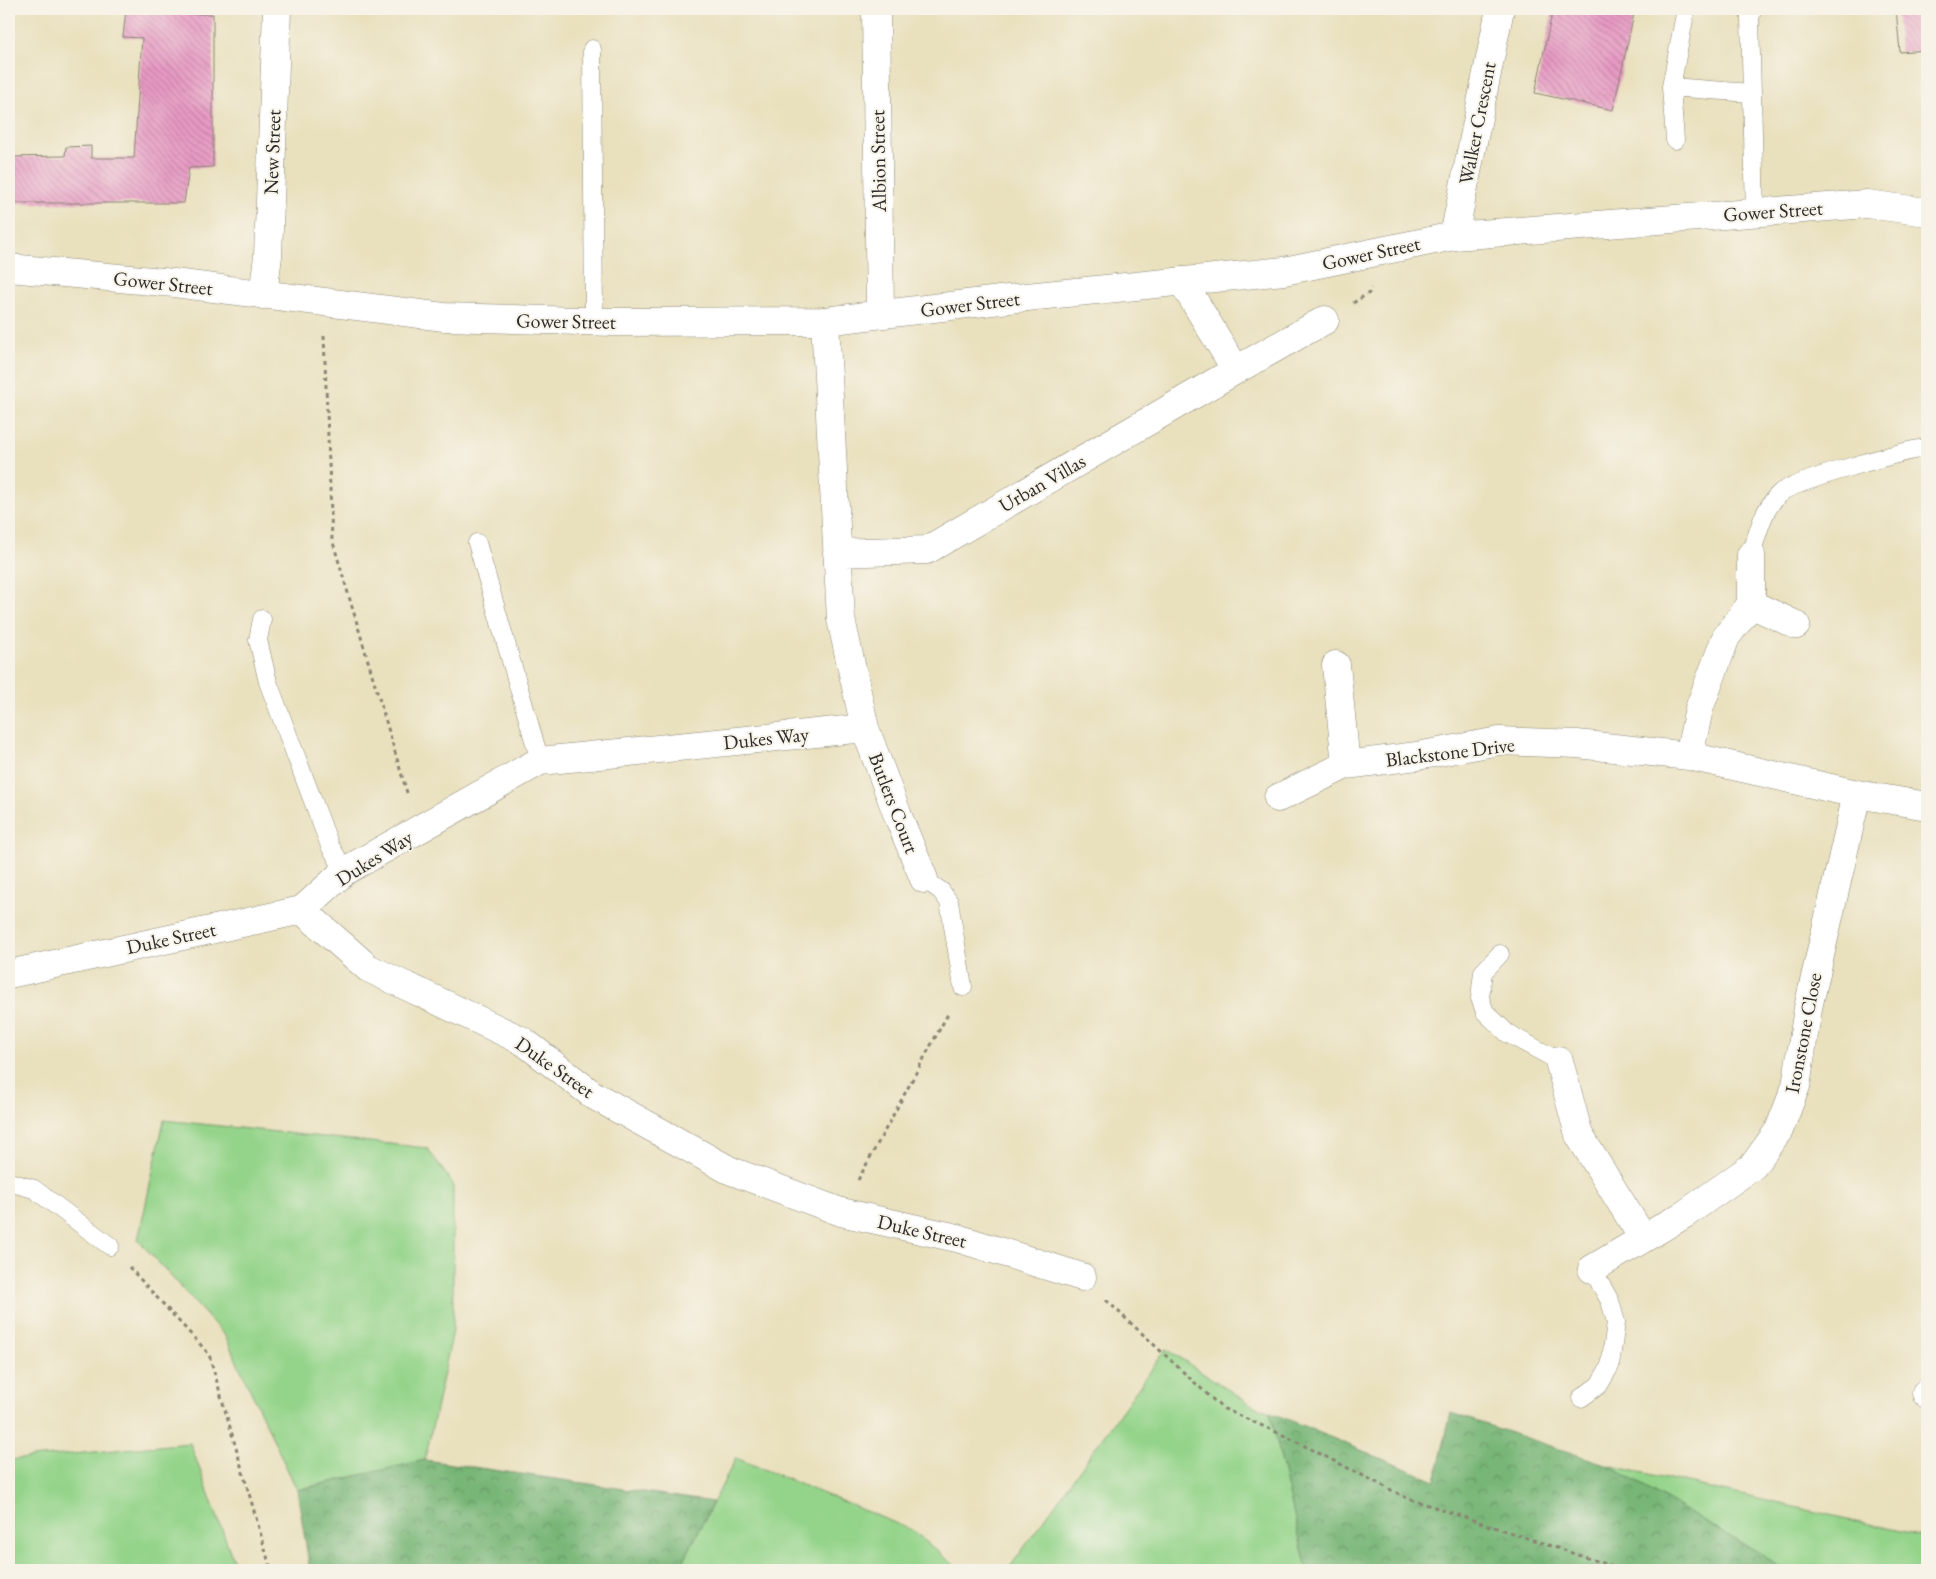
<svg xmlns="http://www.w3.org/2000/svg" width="1936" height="1579" font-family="'EB Garamond',serif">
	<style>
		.green { fill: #94d48a; stroke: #60805a }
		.forest { fill: url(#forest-crowns); stroke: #517050 }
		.building { fill: url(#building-back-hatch) }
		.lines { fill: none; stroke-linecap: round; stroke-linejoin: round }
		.lane-casing { stroke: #8a8674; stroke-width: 19 }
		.street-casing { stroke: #8a8674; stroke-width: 29 }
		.secondary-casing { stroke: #8a8674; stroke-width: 29 }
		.path { stroke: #8a8674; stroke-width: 3; stroke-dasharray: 4 4; stroke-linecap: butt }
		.lane { stroke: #fff; stroke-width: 18 }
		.street { stroke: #fff; stroke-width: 28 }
		.secondary { stroke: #fff; stroke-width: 28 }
		.labels { text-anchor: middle; stroke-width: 4; stroke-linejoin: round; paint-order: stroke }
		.street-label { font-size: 20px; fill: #2b2b2b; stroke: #f7f3e8 }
	</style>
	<defs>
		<pattern id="forest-crowns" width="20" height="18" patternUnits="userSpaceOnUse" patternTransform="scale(1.25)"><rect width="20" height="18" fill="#77b676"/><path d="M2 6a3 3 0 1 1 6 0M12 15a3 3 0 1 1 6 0" fill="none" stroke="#629461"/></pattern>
		<pattern id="building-back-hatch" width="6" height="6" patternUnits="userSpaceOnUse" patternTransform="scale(1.25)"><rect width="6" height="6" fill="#e89ac4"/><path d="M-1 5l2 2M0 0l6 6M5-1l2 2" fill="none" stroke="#bc7e9f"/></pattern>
	</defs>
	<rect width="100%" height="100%" fill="#f7f3e8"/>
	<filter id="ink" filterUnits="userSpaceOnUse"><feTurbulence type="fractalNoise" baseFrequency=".02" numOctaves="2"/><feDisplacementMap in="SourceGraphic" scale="10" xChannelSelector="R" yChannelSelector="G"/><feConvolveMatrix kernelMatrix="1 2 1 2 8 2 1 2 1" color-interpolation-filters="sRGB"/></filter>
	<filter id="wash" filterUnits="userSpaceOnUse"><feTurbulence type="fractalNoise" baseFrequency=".0096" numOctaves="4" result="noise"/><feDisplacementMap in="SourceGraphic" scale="20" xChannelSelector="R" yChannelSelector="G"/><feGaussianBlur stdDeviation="1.12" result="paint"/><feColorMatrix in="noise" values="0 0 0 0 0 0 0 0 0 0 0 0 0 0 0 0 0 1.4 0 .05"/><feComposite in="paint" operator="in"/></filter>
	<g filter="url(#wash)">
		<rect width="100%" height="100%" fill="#e9e0bd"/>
		<path class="green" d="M 164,1120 L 427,1148 L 453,1184 L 453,1331 L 425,1460 L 297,1490 L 225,1336 L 138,1240 Z
			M 1166,1349 L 1252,1405 L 1270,1412 L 1307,1570 L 1008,1570 Z
			M 190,1443 L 237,1570 L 9,1570 L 9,1460 Z
			M 736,1458 L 912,1530 L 960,1570 L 679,1570 Z
			M 1608,1465 L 1927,1537 L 1927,1570 L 1787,1570 Z"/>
		<path class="forest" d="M 1270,1412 L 1435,1481 L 1451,1413 L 1608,1465 L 1787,1570 L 1307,1570 Z
			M 425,1460 L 713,1502 L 679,1570 L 310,1570 L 297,1490 Z"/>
		<g id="blocks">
			<path class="building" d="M 126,9 L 178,9 L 179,14 L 213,14 L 213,167 L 189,168 L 184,203 L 9,203 L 9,157 L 65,156 L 66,147 L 91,146 L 91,158 L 134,158 L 142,38 L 123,37 Z
				M 1553,9 L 1635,9 L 1613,110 L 1535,93 Z
				M 1896,9 L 1927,9 L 1927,50 L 1900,52 Z
				M 9,48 L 12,48 L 10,130 L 9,130 Z"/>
		</g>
	</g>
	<g filter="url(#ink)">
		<use href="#blocks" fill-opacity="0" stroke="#8a8674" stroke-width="1"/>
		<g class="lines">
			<defs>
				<path id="lane" d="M 1753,9 L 1750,17 L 1755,212
					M 592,49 L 594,322
					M 1671,87 L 1751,93
					M 1675,140 L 1671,87 L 1686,9
					M 477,543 L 540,761
					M 1751,555 C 1758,533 1762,510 1780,493 C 1793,482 1908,449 1927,448
					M 262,619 L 258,640 L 268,682 L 330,846 L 345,871
					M 924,879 L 941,891 L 949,902 L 963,987
					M 1500,954 L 1483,972 L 1480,998 L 1485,1012 L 1507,1033 L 1559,1061
					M 9,1182 L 34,1189 L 110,1246
					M 1581,1398 L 1599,1385 L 1610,1366 L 1616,1322 L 1610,1301 L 1592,1269"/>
				<path id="street" d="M 876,9 L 880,314
					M 1454,236 L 1500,9
					M 1182,281 L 1236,370
					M 263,295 L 268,256 L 277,9
					M 825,321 L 841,619 L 865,728 L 898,816 L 924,879
					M 837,553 L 927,550 L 1236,370 L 1325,320
					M 1751,604 L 1796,625
					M 1336,665 L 1346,765
					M 1689,756 L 1699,709 L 1726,637 L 1751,604 L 1751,555
					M 1278,798 L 1346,765 L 1417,756 L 1499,741 L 1577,744 L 1689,756 L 1857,794 L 1927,806
					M 302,910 L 345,871 L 540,761 L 865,728
					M 9,974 L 302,910 L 368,968 L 523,1041 L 593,1095 L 729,1170 L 841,1212 L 957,1238 L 1082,1277
					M 1559,1061 L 1579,1135 L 1643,1238
					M 1592,1269 L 1685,1214 L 1753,1166 L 1779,1130 L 1796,1086 L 1808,1008 L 1857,794
					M 1926,1393 L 1927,1394"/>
				<path id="secondary" d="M 9,268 L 174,283 L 444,317 L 615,322 L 825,321 L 1017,298 L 1284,271 L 1454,236 L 1867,204 L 1927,212"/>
			</defs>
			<use href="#lane" class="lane-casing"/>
			<use href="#street" class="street-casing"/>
			<use href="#secondary" class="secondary-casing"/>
			<path class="path" d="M 1353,303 L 1369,293 L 1371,288
				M 324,336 L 332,539 L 408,796
				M 858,1180 L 949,1012
				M 129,1267 L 209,1354 L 271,1570
				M 1106,1300 L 1222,1408 L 1285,1436 L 1407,1498 L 1623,1570"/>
			<use href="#lane" class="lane"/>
			<use href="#street" class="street"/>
			<use href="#secondary" class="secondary"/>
		</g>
	</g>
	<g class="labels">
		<g class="street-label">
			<text transform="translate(1477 123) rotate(-79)" y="7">Walker Crescent</text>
			<text transform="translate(272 152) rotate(-88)" y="7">New Street</text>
			<text transform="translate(878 161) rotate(-91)" y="7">Albion Street</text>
			<text transform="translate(1773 211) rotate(-4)" y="7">Gower Street</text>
			<text transform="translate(1371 253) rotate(-12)" y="7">Gower Street</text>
			<text transform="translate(163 283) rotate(6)" y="7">Gower Street</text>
			<text transform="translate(970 304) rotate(-7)" y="7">Gower Street</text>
			<text transform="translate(566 321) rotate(1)" y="7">Gower Street</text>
			<text transform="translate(1042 483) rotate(-30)" y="7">Urban Villas</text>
			<text transform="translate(766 738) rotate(-6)" y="7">Dukes Way</text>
			<text transform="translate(1450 752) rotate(-7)" y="7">Blackstone Drive</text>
			<text transform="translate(894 803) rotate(69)" y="7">Butlers Court</text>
			<text transform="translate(374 858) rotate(-32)" y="7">Dukes Way</text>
			<text transform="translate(171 938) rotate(-12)" y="7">Duke Street</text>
			<text transform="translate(1803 1033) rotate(-79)" y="7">Ironstone Close</text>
			<text transform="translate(555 1067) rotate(35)" y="7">Duke Street</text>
			<text transform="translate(922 1231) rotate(13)" y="7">Duke Street</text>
		</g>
	</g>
	<rect width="1936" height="1579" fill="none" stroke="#f7f3e8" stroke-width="30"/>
</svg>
